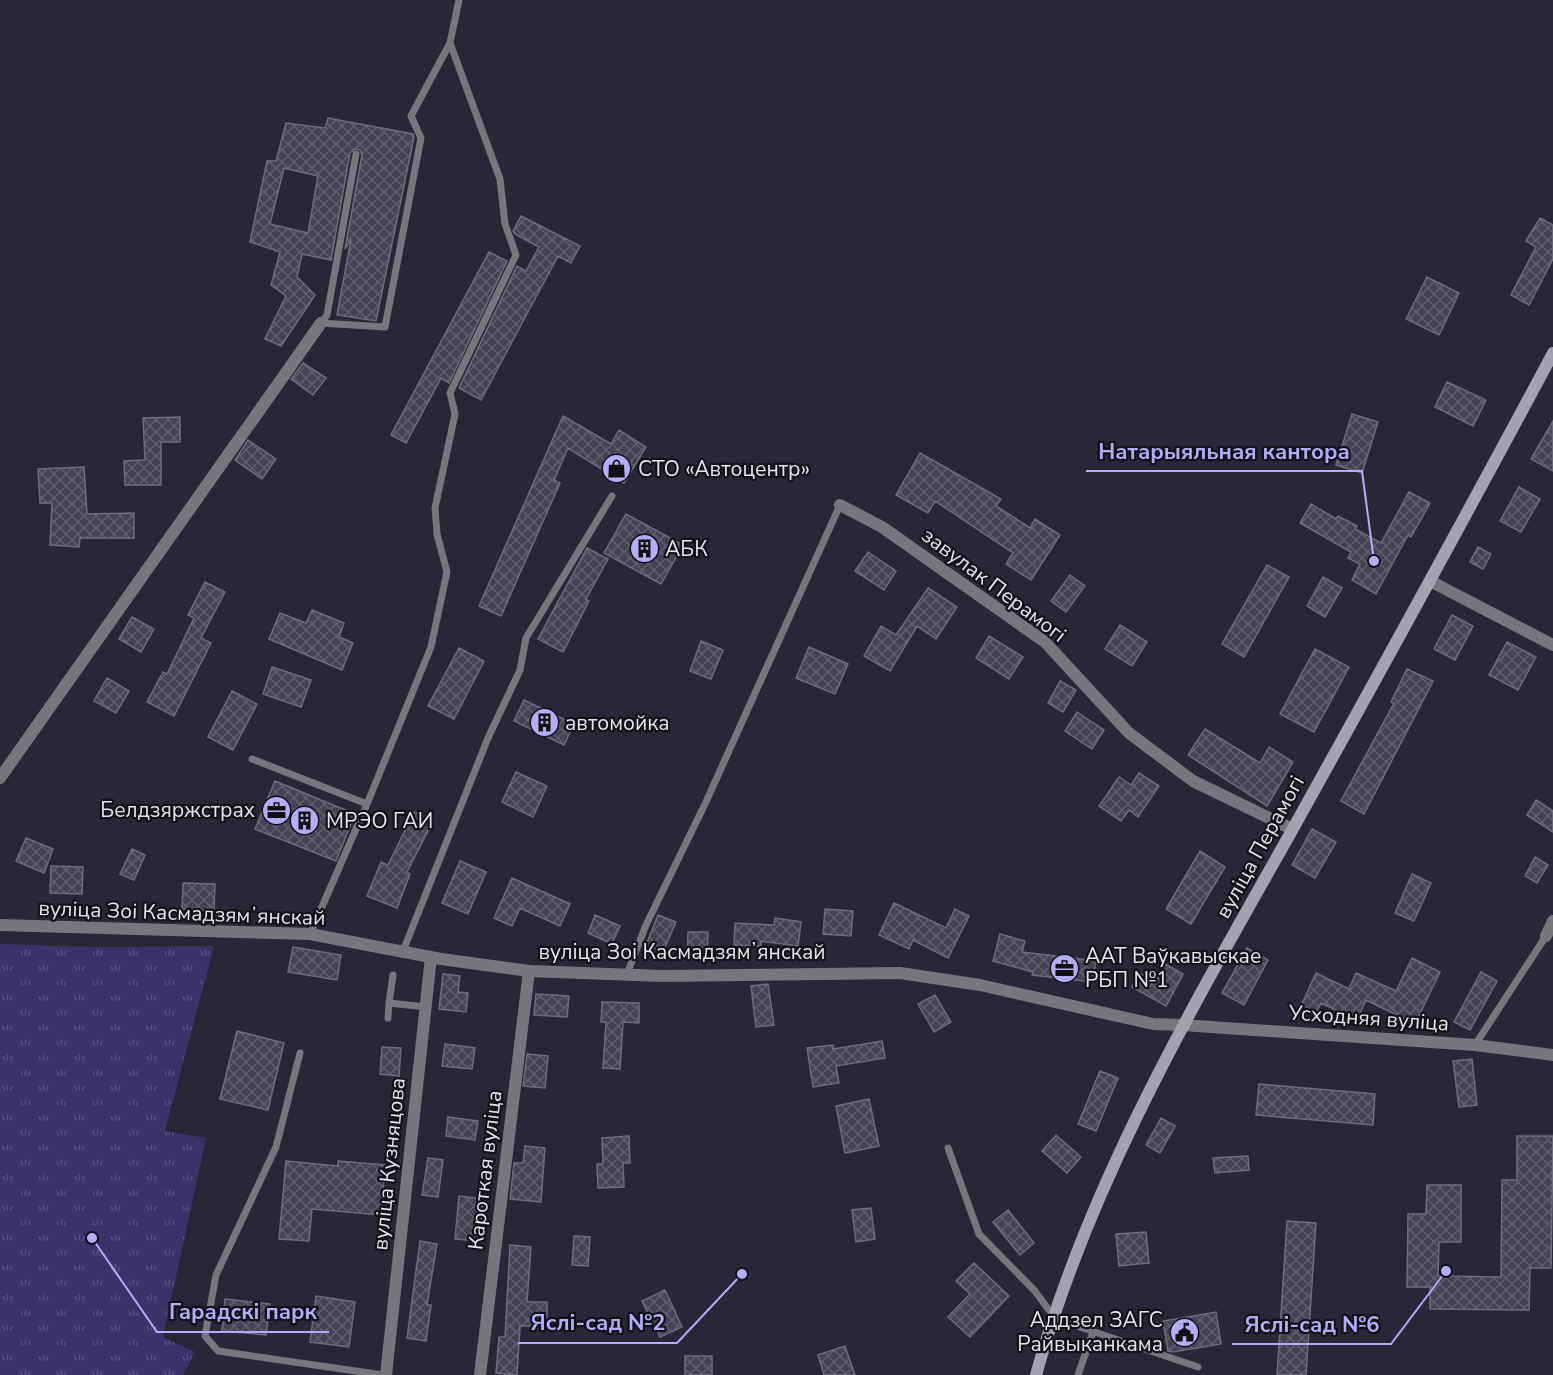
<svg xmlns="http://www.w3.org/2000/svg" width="1553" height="1375" font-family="'Nunito Sans',sans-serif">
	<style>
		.park { fill: url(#park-tufts) }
		.building { fill: url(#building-cross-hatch); stroke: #6d6c7e; stroke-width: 1.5; fill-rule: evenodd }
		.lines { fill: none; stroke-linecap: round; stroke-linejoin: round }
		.service { stroke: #77767f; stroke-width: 7 }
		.minor { stroke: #77767f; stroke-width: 12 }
		.tertiary { stroke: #77767f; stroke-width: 12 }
		.secondary { stroke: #a3a2b0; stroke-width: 12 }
		.labels { text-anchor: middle; stroke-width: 4.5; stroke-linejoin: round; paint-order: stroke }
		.poi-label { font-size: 21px; fill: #e5e4ef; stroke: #111118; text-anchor: start }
		.street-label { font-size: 21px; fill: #e5e4ef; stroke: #111118 }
		.leader { fill: none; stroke: #b4acf9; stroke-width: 2 }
		.callout-dot { fill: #b4acf9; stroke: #111118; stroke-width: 2 }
		.callout-label { font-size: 22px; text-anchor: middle; font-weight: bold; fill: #b4acf9; stroke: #111118; stroke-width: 4.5; stroke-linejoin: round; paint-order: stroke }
	</style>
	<defs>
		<pattern id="park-tufts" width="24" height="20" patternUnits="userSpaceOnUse" patternTransform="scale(1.5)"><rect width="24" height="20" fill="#3b3269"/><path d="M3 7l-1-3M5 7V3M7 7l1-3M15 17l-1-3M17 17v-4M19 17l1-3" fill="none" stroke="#57507f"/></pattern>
		<pattern id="building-cross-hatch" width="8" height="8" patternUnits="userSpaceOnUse" patternTransform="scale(1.5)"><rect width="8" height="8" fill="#444354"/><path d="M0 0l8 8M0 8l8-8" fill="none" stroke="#5f5e6d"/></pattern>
	</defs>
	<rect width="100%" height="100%" fill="#282737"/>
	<path class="park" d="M 0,944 L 96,947 L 214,946 L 165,1131 L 206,1138 L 163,1337 L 195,1352 L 183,1375 L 0,1375 Z"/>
	<path class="building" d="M 328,118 L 413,134 L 414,137 L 376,321 L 337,315 L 351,239 L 345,249 L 362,155 L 360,150 L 355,149 L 350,153 L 331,260 L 302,254 L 297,277 L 315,295 L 281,346 L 265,339 L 286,296 L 271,285 L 280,252 L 250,242 L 267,161 L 276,161 L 286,123 L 325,128 ZM 284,168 L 318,176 L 308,233 L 270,224 Z
		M 521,216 L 580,246 L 571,263 L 558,256 L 481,400 L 459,388 L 517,266 L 526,271 L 539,247 L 515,234 L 513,231 Z
		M 1540,218 L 1553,225 L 1553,259 L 1529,305 L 1511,295 L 1536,247 L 1526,241 Z
		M 489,252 L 507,261 L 449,383 L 441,378 L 406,443 L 391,435 Z
		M 1427,277 L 1459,293 L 1439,335 L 1406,319 Z
		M 303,363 L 326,378 L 313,395 L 291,379 Z
		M 1447,382 L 1486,400 L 1473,426 L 1435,407 Z
		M 1352,414 L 1378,422 L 1362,473 L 1336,465 Z
		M 563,416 L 611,444 L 619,430 L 646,447 L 624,483 L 568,448 L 554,480 L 560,483 L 501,616 L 479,606 Z
		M 180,417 L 180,442 L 161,442 L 161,485 L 125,485 L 124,461 L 145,460 L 143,418 Z
		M 1553,421 L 1553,471 L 1531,459 Z
		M 248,440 L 276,459 L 262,479 L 235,460 Z
		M 920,453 L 1001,499 L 996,506 L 1030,528 L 1035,519 L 1060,535 L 1031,580 L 1006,564 L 1013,553 L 935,501 L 928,513 L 896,495 Z
		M 84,467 L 87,514 L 134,513 L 134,538 L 80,538 L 79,547 L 50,545 L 52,503 L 40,503 L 38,469 Z
		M 1519,487 L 1540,499 L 1521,532 L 1500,521 Z
		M 1409,492 L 1430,503 L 1411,537 L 1408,535 L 1376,594 L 1352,580 L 1360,564 L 1348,558 L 1351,552 L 1300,523 L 1311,504 L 1336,519 L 1338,516 L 1357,526 L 1355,529 L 1381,543 Z
		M 626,514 L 683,545 L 661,584 L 604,553 Z
		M 1478,547 L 1491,554 L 1483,569 L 1470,562 Z
		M 587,548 L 608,559 L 586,599 L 589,601 L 563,652 L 538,639 Z
		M 868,552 L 896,571 L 884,590 L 855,571 Z
		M 1267,565 L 1289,577 L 1244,657 L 1222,644 Z
		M 1070,575 L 1085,586 L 1066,612 L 1051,601 Z
		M 1323,577 L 1342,588 L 1325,617 L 1307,606 Z
		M 205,582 L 225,592 L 201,638 L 211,643 L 174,716 L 147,702 L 163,672 L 167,674 L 194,618 L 188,615 Z
		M 928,588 L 957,607 L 936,639 L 917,626 L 890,671 L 864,656 L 881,626 L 896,635 Z
		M 312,610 L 344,623 L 339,637 L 353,643 L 342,670 L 269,639 L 280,613 L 306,623 Z
		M 1452,615 L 1473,626 L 1455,660 L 1434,649 Z
		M 132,617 L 154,629 L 141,652 L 119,639 Z
		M 1120,625 L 1147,642 L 1132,666 L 1105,649 Z
		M 989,636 L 1023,657 L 1009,679 L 976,658 Z
		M 701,641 L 723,650 L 711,679 L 690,671 Z
		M 1507,642 L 1536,657 L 1518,690 L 1489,675 Z
		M 809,647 L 848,664 L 835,694 L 796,678 Z
		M 459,648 L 484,661 L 454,719 L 428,706 Z
		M 1315,649 L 1349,667 L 1314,732 L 1280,714 Z
		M 272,667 L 311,680 L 301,707 L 263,694 Z
		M 1407,669 L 1433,681 L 1364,814 L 1341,801 L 1394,703 L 1391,702 Z
		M 107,678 L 129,691 L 116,713 L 94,701 Z
		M 1060,681 L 1076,690 L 1063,712 L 1048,703 Z
		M 232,691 L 257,704 L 233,750 L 208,737 Z
		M 524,700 L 574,724 L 564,745 L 514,721 Z
		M 1077,712 L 1104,730 L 1092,749 L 1065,731 Z
		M 1205,729 L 1260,763 L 1269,747 L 1293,762 L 1267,806 L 1188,755 Z
		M 516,772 L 547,786 L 533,817 L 502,802 Z
		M 1139,773 L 1159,786 L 1138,817 L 1129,810 L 1121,821 L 1099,806 L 1119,777 L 1131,785 Z
		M 275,781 L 355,814 L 336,861 L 255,829 Z
		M 1536,800 L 1553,811 L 1553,832 L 1527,815 Z
		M 414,812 L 433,821 L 407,872 L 410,874 L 397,908 L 367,896 L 381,862 L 388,865 Z
		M 1312,829 L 1336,842 L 1315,878 L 1292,865 Z
		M 26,838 L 53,849 L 44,873 L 16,861 Z
		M 132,849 L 145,855 L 134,880 L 120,874 Z
		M 1200,851 L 1225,867 L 1191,924 L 1166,909 Z
		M 1535,857 L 1548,865 L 1537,883 L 1525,876 Z
		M 460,861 L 486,872 L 468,914 L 442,903 Z
		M 51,866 L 83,867 L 82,894 L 50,893 Z
		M 1412,874 L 1431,883 L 1414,921 L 1395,913 Z
		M 512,878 L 570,904 L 560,926 L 520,908 L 512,926 L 494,918 Z
		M 183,883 L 215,884 L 214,911 L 182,909 Z
		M 894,903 L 946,928 L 955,909 L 969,916 L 948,958 L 913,940 L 909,949 L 879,935 Z
		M 825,909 L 853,911 L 851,936 L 823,934 Z
		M 595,915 L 620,926 L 612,944 L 588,933 Z
		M 658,915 L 676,922 L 663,952 L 646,945 Z
		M 775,918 L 801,922 L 798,946 L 761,941 L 761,946 L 734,945 L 735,923 L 774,925 Z
		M 688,932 L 708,932 L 707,959 L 687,958 Z
		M 1000,934 L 1025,941 L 1022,952 L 1096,961 L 1093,982 L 1032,975 L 1033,972 L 993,961 Z
		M 293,947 L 341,955 L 337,980 L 288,972 Z
		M 1247,948 L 1268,960 L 1244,1005 L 1222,993 Z
		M 1412,958 L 1440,972 L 1415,1024 L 1366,1000 L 1357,1020 L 1321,1003 L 1315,1015 L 1300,1008 L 1316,973 L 1349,989 L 1356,973 L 1396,991 Z
		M 1165,964 L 1183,974 L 1166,1006 L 1132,987 L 1140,973 L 1156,981 Z
		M 1481,972 L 1497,981 L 1470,1030 L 1454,1022 Z
		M 443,974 L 460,976 L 458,992 L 468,993 L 466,1012 L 439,1009 Z
		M 768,984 L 774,1025 L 756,1027 L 751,986 Z
		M 536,994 L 569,996 L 567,1017 L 534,1015 Z
		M 935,995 L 951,1022 L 934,1032 L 918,1004 Z
		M 602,1002 L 639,1003 L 639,1023 L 623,1022 L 620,1069 L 603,1068 L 606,1022 L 601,1022 Z
		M 237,1031 L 284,1043 L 268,1110 L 220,1099 Z
		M 882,1041 L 885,1058 L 836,1066 L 839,1083 L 813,1087 L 807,1048 L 833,1045 L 833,1049 Z
		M 445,1044 L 475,1048 L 472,1069 L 442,1066 Z
		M 382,1047 L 401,1048 L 399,1076 L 380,1074 Z
		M 527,1054 L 548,1056 L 545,1088 L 523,1086 Z
		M 1472,1059 L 1477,1105 L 1459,1107 L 1453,1061 Z
		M 1100,1071 L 1118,1078 L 1096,1131 L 1078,1124 Z
		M 1259,1084 L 1375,1094 L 1373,1125 L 1256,1115 Z
		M 869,1099 L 879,1146 L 845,1153 L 836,1106 Z
		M 448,1117 L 478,1121 L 475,1140 L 446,1136 Z
		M 1161,1118 L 1175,1126 L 1160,1153 L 1146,1145 Z
		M 1056,1135 L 1081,1157 L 1067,1173 L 1042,1151 Z
		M 629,1136 L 630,1163 L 623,1163 L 624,1187 L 598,1188 L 597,1164 L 603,1164 L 602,1138 Z
		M 1517,1136 L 1553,1136 L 1551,1268 L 1530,1268 L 1529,1310 L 1430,1309 L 1430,1287 L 1407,1287 L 1408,1214 L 1426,1214 L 1427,1185 L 1461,1185 L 1461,1242 L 1439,1242 L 1438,1276 L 1501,1277 L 1502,1180 L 1517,1180 Z
		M 525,1146 L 545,1148 L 541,1202 L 510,1199 L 514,1163 L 523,1163 Z
		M 1248,1156 L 1249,1170 L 1215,1173 L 1213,1158 Z
		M 428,1158 L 443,1160 L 438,1197 L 422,1195 Z
		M 286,1161 L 338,1166 L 338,1161 L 385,1165 L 381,1215 L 312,1209 L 309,1241 L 279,1239 Z
		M 459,1196 L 483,1199 L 479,1241 L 455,1239 Z
		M 871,1208 L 875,1239 L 856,1242 L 852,1210 Z
		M 1008,1210 L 1034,1243 L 1020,1255 L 993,1222 Z
		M 1287,1221 L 1316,1223 L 1306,1375 L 1277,1375 Z
		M 1146,1232 L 1149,1263 L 1119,1266 L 1116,1234 Z
		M 574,1236 L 590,1237 L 588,1266 L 572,1265 Z
		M 420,1241 L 437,1244 L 427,1305 L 431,1305 L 426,1341 L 407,1338 Z
		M 510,1245 L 531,1247 L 527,1302 L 547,1302 L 547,1326 L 520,1326 L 517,1375 L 496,1373 L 499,1337 L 505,1337 Z
		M 974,1263 L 1009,1296 L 970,1337 L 948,1317 L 970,1294 L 956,1281 Z
		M 665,1290 L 682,1327 L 660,1337 L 642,1301 Z
		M 316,1296 L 355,1302 L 349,1347 L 310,1342 Z
		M 225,1299 L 270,1304 L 266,1335 L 222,1331 Z
		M 1216,1312 L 1221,1344 L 1173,1352 L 1168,1351 L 1163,1321 Z
		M 845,1346 L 855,1375 L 824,1375 L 818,1355 Z
		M 685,1356 L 712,1356 L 712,1375 L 685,1375 Z"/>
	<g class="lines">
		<path class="service" d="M 321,323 L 385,327 L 421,138 L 411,116 L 450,43
			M 321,323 L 327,315 L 356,154
			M 252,759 L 367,804 L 310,934
			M 367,804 L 431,647 L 447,572 L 437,534 L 435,508 L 455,414 L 450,393 L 516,255 L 505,224 L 500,179 L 450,43 L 459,0
			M 403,951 L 488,738 L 520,670 L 526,638 L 612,496
			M 627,974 L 646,925 L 705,804 L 840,505
			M 393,975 L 389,1003 L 426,1007
			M 388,1018 L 389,1003
			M 1475,1045 L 1546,936
			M 300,1053 L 276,1147 L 216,1275 L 205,1336 L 218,1351 L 383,1375
			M 948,1148 L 979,1234 L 1034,1290 L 1052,1314 L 1080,1327 L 1198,1367
			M 1078,1375 L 1093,1332"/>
		<path class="minor" d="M 840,505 L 882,527 L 1045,642 L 1129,733 L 1193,781 L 1292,829
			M 1430,581 L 1553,645
			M 0,778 L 321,323
			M 1546,936 L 1553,921
			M 1182,1025 L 1475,1045 L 1553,1055
			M 480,1375 L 529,971"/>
		<path class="tertiary" d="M 0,925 L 310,934 L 441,959 L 529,971 L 662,976 L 900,973 L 980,985 L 1153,1024 L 1182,1025
			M 386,1375 L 431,957"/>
		<path class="secondary" d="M 1036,1375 C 1089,1183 1193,1006 1290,834 C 1379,674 1467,514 1553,353"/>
	</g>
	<defs>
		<symbol id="shop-disc" viewBox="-11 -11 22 22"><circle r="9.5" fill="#b4acf9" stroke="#111118"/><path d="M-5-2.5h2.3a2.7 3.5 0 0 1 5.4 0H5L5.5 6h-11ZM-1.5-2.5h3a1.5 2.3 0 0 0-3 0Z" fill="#111"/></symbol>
		<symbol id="building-disc" viewBox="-11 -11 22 22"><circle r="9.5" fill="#b4acf9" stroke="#111118"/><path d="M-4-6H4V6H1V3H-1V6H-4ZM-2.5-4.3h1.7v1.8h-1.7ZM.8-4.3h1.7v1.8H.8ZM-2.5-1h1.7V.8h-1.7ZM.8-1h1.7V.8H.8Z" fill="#111"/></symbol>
		<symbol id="office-disc" viewBox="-11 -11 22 22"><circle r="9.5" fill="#b4acf9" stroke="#111118"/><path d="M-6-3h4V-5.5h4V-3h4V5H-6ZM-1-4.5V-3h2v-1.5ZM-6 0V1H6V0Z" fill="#111"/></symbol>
		<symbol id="civic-disc" viewBox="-11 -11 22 22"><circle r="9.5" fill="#b4acf9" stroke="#111118"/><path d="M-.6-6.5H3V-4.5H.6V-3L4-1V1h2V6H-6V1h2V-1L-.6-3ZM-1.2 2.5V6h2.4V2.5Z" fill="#111"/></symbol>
	</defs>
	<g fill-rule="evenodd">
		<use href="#shop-disc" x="600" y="452" width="33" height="33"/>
		<use href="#building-disc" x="628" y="532" width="33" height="33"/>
		<use href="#building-disc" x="528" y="706" width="33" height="33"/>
		<use href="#office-disc" x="260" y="794" width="33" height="33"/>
		<use href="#building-disc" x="288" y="804" width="33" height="33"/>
		<use href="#office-disc" x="1048" y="952" width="33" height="33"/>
		<use href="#civic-disc" x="1168" y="1316" width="33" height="33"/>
	</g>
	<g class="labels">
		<g class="poi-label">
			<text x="638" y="476">СТО «Автоцентр»</text>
			<text x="665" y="556">АБК</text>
			<text x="565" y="730">автомойка</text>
			<text x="255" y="817" text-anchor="end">Белдзяржстрах</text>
			<text x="326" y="828">МРЭО ГАИ</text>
			<text x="1085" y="963">ААТ Ваўкавыскае<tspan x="1085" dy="24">РБП №1</tspan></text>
			<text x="1163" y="1327" text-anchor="end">Аддзел ЗАГС<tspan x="1163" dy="24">Райвыканкама</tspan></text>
		</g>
		<g class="street-label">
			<text transform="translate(994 585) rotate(37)" y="7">завулак Перамогі</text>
			<text transform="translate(1260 847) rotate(-61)" y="7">вуліца Перамогі</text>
			<text transform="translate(182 913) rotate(2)" y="7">вуліца Зоі Касмадзямʼянскай</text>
			<text x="682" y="959">вуліца Зоі Касмадзямʼянскай</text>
			<text transform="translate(1369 1018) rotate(4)" y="7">Усходняя вуліца</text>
			<text transform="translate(389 1164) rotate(-84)" y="7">вуліца Кузняцова</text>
			<text transform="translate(485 1170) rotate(-83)" y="7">Кароткая вуліца</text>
		</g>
	</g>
	<path class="leader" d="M1374 561L1362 471H1086M92 1238L157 1332H329M742 1274L677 1343H518M1446 1271L1391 1344H1232"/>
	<g class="callout-dot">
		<circle cx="1374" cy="561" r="6"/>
		<circle cx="92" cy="1238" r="6"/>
		<circle cx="742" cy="1274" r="6"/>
		<circle cx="1446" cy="1271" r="6"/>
	</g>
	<g class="callout-label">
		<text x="1224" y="459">Натарыяльная кантора</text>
		<text x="243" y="1319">Гарадскі парк</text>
		<text x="598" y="1330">Яслі-сад №2</text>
		<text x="1312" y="1332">Яслі-сад №6</text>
	</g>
</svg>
